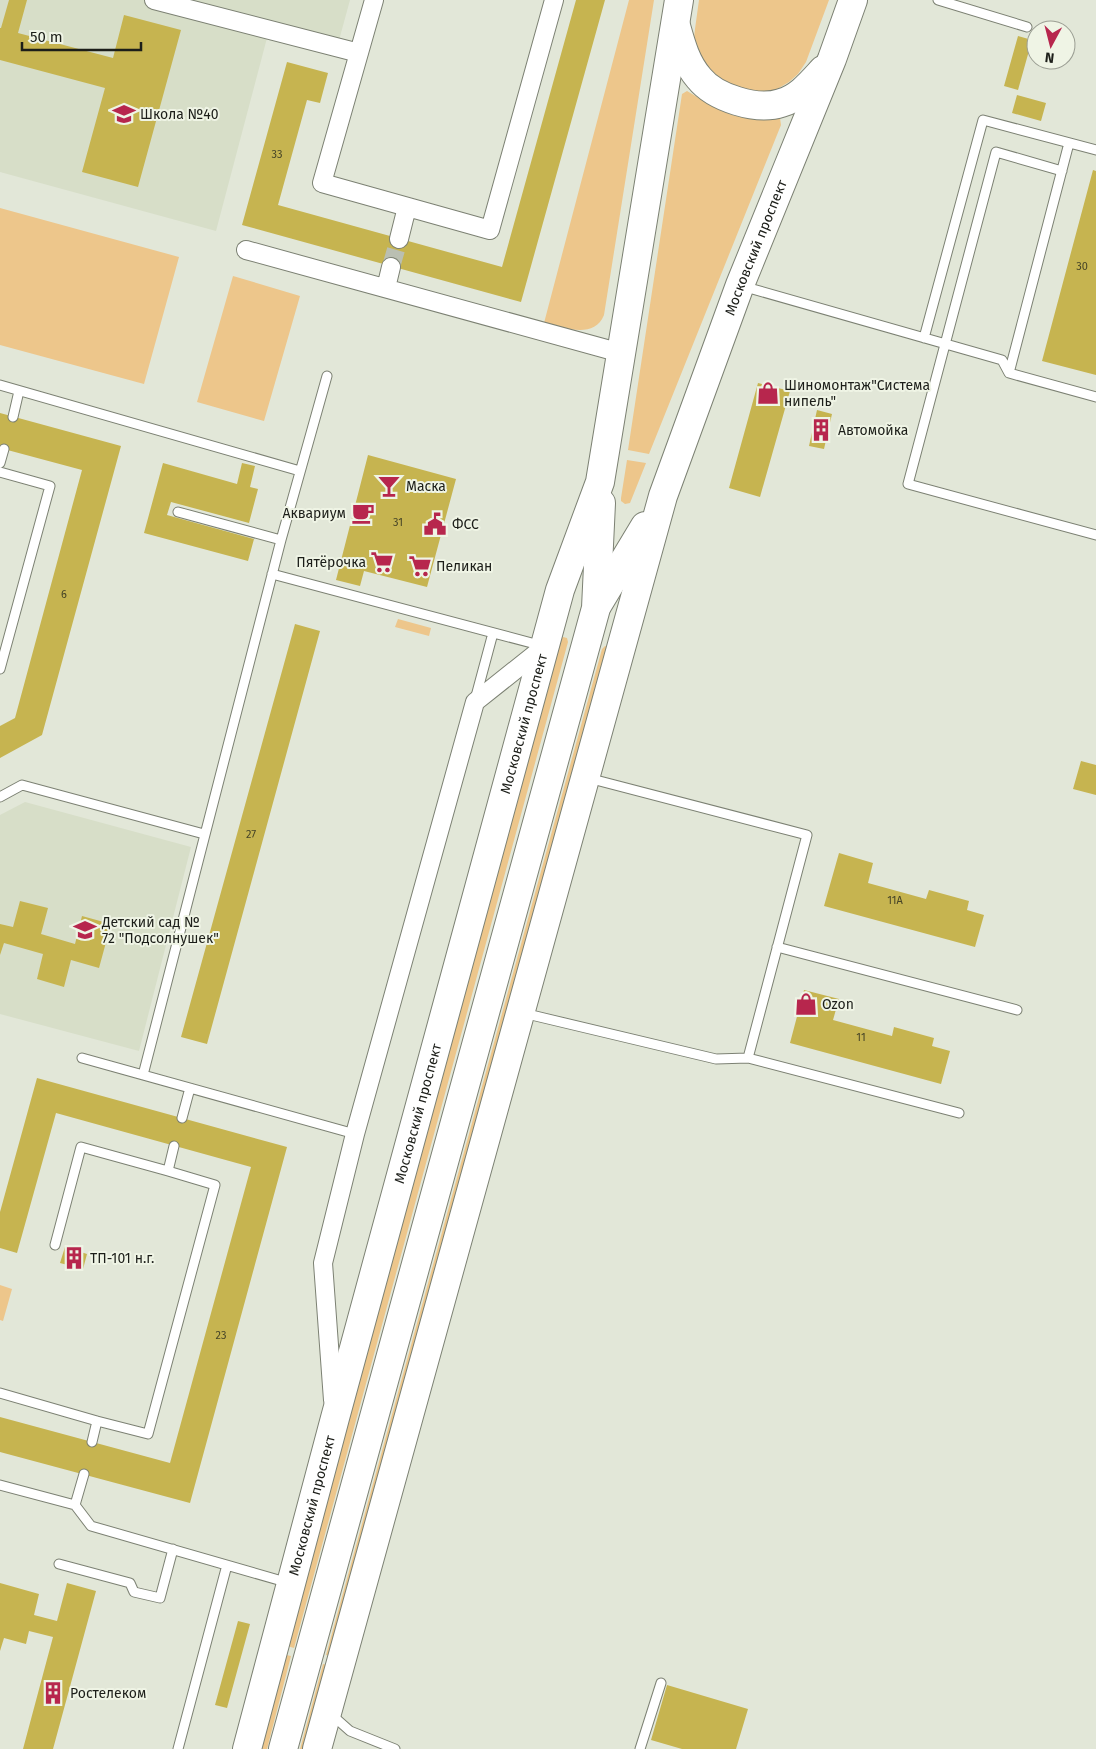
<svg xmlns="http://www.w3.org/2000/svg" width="1096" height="1749" font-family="'Fira Sans',sans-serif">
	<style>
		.built { fill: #d7dec8 }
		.green { fill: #edc68b }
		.building { fill: #c6b450 }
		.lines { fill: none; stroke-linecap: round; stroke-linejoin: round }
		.street-tunnel { stroke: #babfb2; stroke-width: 18; stroke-dasharray: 18 9; stroke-linecap: butt }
		.lane-casing { stroke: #7c8173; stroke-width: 11 }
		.street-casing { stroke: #7c8173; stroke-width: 20 }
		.primary-casing { stroke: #7c8173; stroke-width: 30 }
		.lane { stroke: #fff; stroke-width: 9 }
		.street { stroke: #fff; stroke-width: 18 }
		.primary { stroke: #fff; stroke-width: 28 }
		.labels { text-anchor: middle; stroke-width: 4; stroke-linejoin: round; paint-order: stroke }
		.number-label { font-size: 11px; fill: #464427 }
		.poi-label { font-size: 14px; fill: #1c1e19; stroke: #eff4e5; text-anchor: start }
		.street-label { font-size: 14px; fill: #1c1e19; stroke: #eff4e5 }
	</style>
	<rect width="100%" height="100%" fill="#e2e7d8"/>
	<path class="built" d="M 0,0 L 350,0 L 335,55 L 267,38 L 216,231 L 0,172 Z
		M 25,802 L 191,847 L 139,1051 L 0,1014 L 0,815 Z"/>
	<path class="green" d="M 629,0 L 654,0 L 604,315 C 594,340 563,327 544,323 Z
		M 699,0 L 829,0 L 806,62 L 798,74 L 789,82 L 772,92 L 748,94 L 723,86 L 697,54 L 694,39 L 695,29 Z
		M 687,91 C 704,101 721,113 741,117 C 752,119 772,115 780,118 L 781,125 L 649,454 L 628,450 L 682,94 Z
		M 0,208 L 179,257 L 144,384 L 0,345 Z
		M 233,276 L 300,296 L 264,421 L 197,402 Z
		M 627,460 L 646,463 L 630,503 L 625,504 L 621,501 L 621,498 Z
		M 398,619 L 431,628 L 429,636 L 395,627 Z
		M 563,637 L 567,638 L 568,642 L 294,1648 L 284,1645 L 559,640 Z
		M 605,646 L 608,647 L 334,1657 L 326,1655 L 602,649 Z
		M 0,1285 L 12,1289 L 3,1321 L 0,1320 Z
		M 282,1654 L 291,1656 L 267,1749 L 257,1749 Z
		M 323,1664 L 331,1666 L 309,1749 L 300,1749 Z"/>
	<path class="building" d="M 9,0 L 27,0 L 18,33 L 113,58 L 124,15 L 181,30 L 138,187 L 82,172 L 105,88 L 0,60 L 0,28 L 1,28 Z
		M 576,0 L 605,0 L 521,302 L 242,225 L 287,62 L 328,73 L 320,103 L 307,100 L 278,205 L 502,267 Z
		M 1018,36 L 1032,40 L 1018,90 L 1004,86 Z
		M 1017,95 L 1046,103 L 1041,121 L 1012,113 Z
		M 1093,170 L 1096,171 L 1096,375 L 1042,361 Z
		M 758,383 L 790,391 L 760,497 L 729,488 Z
		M 817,410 L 832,414 L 824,449 L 809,446 Z
		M 0,413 L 121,446 L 42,735 L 0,758 L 0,726 L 15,718 L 82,470 L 0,448 Z
		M 368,455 L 456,479 L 427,587 L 364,571 L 360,586 L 336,580 Z
		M 163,463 L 237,484 L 242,463 L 255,466 L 250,487 L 258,489 L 249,523 L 171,502 L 167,515 L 254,539 L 248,561 L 144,533 Z
		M 295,624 L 320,631 L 207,1044 L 181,1037 Z
		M 1081,761 L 1096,765 L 1096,795 L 1073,789 Z
		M 839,853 L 873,863 L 868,883 L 926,899 L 929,890 L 969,901 L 967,910 L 984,915 L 975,947 L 824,906 Z
		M 20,901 L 48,908 L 41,934 L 75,944 L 82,916 L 111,924 L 99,968 L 71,960 L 64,987 L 37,979 L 43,954 L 4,943 L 0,955 L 0,924 L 13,927 Z
		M 804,990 L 839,999 L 833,1020 L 892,1036 L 894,1027 L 934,1038 L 932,1046 L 950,1051 L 941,1084 L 790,1043 Z
		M 37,1078 L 287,1147 L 190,1503 L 0,1452 L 0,1417 L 170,1463 L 251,1167 L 56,1113 L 17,1253 L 0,1248 L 0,1212 Z
		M 65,1247 L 87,1254 L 83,1269 L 60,1263 Z
		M 0,1583 L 39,1594 L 34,1615 L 57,1621 L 67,1583 L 96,1591 L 53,1749 L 23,1749 L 53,1637 L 29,1631 L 26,1644 L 4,1638 L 0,1651 Z
		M 238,1621 L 250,1624 L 227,1708 L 215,1705 Z
		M 667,1685 L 748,1709 L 736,1749 L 682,1749 L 651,1740 Z"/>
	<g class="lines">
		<path class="street-tunnel" d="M 391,267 L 399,239"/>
		<defs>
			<path id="lane" d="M 938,0 L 1027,27
				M 1062,171 L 996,152 L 908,484 L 1096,535
				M 742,286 L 1002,360 L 1009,373 L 1096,397
				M 924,338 L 983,120 L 1096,150
				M 1009,373 L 1069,143
				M 0,385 L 300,471
				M 13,417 L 19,391
				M 0,463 L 4,449
				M 0,472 L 50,486 L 0,669
				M 178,512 L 281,540
				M 272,574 L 543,646
				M 475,700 L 493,633
				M 588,778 L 807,835 L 748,1058 L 959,1113
				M 0,797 L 22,785 L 204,834
				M 777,947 L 1017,1010
				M 523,1013 L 716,1059 L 748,1058
				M 82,1058 L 355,1134
				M 143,1075 L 281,540 L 327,376
				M 182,1118 L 190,1088
				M 55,1245 L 81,1147 L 168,1171
				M 0,1393 L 97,1421
				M 92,1442 L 97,1421 L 148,1434 L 215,1185 L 168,1171 L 174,1146
				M 0,1485 L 75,1505 L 91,1526 L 289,1583
				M 75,1505 L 84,1474
				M 59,1564 L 130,1583 L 134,1592 L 160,1598 L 173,1549
				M 332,1715 L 350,1731 L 395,1749
				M 178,1749 L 227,1565
				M 640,1749 L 661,1683"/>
			<path id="street" d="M 154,0 L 359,53
				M 374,0 L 322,183 L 490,230 L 554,0
				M 399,239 L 407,207
				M 246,250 L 621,353
				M 386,288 L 391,267
				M 333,1400 L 323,1263 L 355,1134 L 475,702 L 544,647"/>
			<g id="primary">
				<path d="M 676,26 C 681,44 686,63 699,78 C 715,98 757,111 781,103 C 799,98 811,83 823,70"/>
				<path d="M 598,604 L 645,526"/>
				<path id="s1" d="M 247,1749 L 335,1418 L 560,590 L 600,482 L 679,0"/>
				<path d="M 283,1749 L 596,608 L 601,503"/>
				<path id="s2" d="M 317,1749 L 663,496 L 740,285 L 832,59 L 853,0"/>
			</g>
		</defs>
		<use href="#lane" class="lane-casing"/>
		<use href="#street" class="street-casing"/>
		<use href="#primary" class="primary-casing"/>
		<use href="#lane" class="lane"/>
		<use href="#street" class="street"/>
		<use href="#primary" class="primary"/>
	</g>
	<defs>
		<symbol id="school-bare" viewBox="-9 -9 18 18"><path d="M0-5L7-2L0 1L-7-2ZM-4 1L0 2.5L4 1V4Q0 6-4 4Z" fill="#b7264d" stroke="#eff4e5" stroke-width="2.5" paint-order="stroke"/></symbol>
		<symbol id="shop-bare" viewBox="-9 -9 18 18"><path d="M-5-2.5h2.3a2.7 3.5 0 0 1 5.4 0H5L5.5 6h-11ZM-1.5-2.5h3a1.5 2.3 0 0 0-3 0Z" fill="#b7264d" stroke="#eff4e5" stroke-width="2.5" paint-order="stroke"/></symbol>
		<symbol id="building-bare" viewBox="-9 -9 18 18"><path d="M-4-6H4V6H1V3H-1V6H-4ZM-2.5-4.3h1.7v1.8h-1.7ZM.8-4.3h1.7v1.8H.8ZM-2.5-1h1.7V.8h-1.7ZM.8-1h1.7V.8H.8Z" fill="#b7264d" stroke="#eff4e5" stroke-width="2.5" paint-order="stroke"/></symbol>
		<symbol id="bar-bare" viewBox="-9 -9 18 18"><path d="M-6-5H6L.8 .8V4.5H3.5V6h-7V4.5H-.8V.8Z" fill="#b7264d" stroke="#eff4e5" stroke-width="2.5" paint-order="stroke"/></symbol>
		<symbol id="cafe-bare" viewBox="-9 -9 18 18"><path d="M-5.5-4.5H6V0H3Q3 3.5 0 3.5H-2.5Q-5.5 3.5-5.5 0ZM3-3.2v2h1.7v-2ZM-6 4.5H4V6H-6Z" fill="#b7264d" stroke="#eff4e5" stroke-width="2.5" paint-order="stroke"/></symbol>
		<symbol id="civic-bare" viewBox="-9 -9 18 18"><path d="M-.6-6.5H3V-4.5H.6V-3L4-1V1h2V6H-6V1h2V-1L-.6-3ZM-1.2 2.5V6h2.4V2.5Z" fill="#b7264d" stroke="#eff4e5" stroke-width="2.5" paint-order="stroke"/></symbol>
		<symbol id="supermarket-bare" viewBox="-9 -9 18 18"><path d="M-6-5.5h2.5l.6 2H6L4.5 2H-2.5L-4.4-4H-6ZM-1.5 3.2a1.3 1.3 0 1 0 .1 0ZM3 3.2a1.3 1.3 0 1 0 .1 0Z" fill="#b7264d" stroke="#eff4e5" stroke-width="2.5" paint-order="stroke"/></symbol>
	</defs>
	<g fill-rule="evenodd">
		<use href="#school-bare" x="108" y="98" width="32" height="32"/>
		<use href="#shop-bare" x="752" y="377" width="32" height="32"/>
		<use href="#building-bare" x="805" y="414" width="32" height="32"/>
		<use href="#bar-bare" x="373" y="470" width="32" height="32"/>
		<use href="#cafe-bare" x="347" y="497" width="32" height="32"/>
		<use href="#civic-bare" x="419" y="508" width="32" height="32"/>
		<use href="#supermarket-bare" x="366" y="546" width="32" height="32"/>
		<use href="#supermarket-bare" x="404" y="550" width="32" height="32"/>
		<use href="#school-bare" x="69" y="914" width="32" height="32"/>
		<use href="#shop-bare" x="790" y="988" width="32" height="32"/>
		<use href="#building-bare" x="58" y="1242" width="32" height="32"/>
		<use href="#building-bare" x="37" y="1677" width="32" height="32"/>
	</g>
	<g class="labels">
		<g class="number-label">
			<text x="277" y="158">33</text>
			<text x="1082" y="270">30</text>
			<text x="398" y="526">31</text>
			<text x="64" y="598">6</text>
			<text x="251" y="838">27</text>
			<text x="895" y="904">11А</text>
			<text x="861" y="1041">11</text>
			<text x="221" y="1339">23</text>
		</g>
		<g class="poi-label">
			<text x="140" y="119">Школа №40</text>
			<text x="784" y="390">Шиномонтаж"Система<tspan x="784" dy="16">нипель"</tspan></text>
			<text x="838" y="435">Автомойка</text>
			<text x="406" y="491">Маска</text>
			<text x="346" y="518" text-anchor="end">Аквариум</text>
			<text x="452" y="529">ФСС</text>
			<text x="366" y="567" text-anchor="end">Пятёрочка</text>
			<text x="436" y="571">Пеликан</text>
			<text x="102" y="927">Детский сад №<tspan x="102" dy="16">72 "Подсолнушек"</tspan></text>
			<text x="822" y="1009">Ozon</text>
			<text x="90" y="1263">ТП-101 н.г.</text>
			<text x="70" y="1698">Ростелеком</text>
		</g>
		<g class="street-label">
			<text dy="5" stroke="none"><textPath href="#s2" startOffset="1565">Московский проспект</textPath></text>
			<text dy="5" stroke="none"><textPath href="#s1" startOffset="1062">Московский проспект</textPath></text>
			<text dy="5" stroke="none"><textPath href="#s1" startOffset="658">Московский проспект</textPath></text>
			<text dy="5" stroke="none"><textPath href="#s1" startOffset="252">Московский проспект</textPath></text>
		</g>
	</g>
	<g transform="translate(1051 45) rotate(187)"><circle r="24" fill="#eff4e5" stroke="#9b9e93"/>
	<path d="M0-4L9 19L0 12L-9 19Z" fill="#b7264d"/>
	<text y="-8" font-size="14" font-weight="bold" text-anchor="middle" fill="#1c1e19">N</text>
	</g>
	<path d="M22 42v8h119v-8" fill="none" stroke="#1c1e19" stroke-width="2.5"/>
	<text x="30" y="42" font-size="15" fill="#1c1e19" stroke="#eff4e5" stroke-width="4" paint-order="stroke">50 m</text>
</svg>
